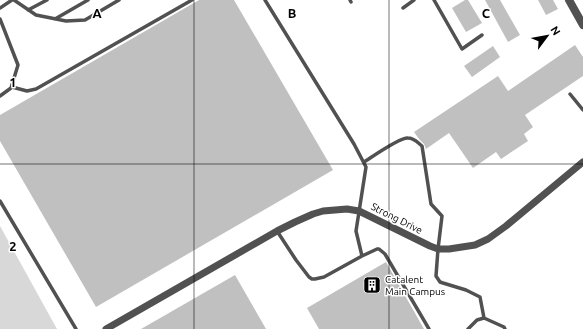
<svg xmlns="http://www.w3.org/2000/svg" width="583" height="329" font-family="Ubuntu,sans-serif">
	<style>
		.green { fill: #d8d8d8 }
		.building { fill: #c0c0c0 }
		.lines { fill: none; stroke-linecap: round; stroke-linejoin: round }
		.service { stroke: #515151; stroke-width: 3.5 }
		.minor { stroke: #515151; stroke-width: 7 }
		.tertiary { stroke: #515151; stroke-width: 8 }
		.grid { fill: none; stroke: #000; stroke-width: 1; stroke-opacity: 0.55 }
		.labels { text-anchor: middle; stroke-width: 3; stroke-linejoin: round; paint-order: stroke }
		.street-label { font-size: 10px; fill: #000; stroke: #fff }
		.poi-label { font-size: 10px; fill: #000; stroke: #fff; text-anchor: start }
		.grid-label { font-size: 13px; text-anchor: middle; font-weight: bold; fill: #000; stroke: #fff; stroke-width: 3; stroke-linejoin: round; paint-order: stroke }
	</style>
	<rect width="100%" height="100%" fill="#fff"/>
	<path class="green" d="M 0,226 L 57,329 L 0,329 Z"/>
	<path class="building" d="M 199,0 L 234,0 L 333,170 L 96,307 L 0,141 L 0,115 Z
		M 465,0 L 468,0 L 482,23 L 466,32 L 452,8 Z
		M 485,0 L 500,0 L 520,35 L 508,42 Z
		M 538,0 L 553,0 L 558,9 L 546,15 Z
		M 575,45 L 583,57 L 583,76 L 525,115 L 533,127 L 524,134 L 528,141 L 501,159 L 496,152 L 473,168 L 449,133 L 426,149 L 424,144 L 419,139 L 414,132 L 498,76 L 508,91 Z
		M 493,46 L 500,57 L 472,77 L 464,66 Z
		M 386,262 L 424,329 L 319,329 L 307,308 Z
		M 235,275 L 266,329 L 141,329 Z"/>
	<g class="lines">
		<path class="service" d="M 14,0 L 36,15 L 66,21 L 85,20 L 119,0
			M 265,0 L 354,144 L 366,167 L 356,231 L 362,256 L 324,277 L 315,279 L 312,279 L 309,277 L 296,260 L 277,231
			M 350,0 L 351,2
			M 434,0 L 462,49 L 482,35
			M 0,8 L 12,0
			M 403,8 L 414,0
			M 28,10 L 47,0
			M 0,19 L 18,65 L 11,88 L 0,96
			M 55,19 L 88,0
			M 12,87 L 27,91 L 36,89 L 192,0
			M 570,94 L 583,110
			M 364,162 C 372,157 400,137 408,138 C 414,138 417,142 422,146 L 431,204 L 442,216 L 438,249 L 436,276 L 440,282 L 443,283 L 466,290 L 480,297 L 484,318 L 504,327 L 505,329
			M 0,201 L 76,329
			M 362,256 L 377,249 L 379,249 L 385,254 L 429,329
			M 468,329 L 477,320 L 484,318"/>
		<path class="minor" d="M 106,329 L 277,231 L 295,222 L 313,214 L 323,211 L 347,209 L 359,211 L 430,246 L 438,249 L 449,249 L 475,245 L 488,239 L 506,226 L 583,162"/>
		<path class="tertiary" d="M 569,0 L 583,25"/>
	</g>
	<path class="grid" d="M 194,0 L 194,329M 389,0 L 389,329M 0,164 L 583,164"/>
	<defs>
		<symbol id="building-square" viewBox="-11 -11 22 22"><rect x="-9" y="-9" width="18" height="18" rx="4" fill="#000" stroke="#fff"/><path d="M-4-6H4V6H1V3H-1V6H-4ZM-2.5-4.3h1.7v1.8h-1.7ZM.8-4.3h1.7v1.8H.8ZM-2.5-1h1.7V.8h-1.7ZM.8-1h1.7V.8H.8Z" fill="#fff"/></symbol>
	</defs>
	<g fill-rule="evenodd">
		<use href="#building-square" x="362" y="275" width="20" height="20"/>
	</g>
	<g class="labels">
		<g class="street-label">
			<text transform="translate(397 218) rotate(27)" y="4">Strong Drive</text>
		</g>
		<g class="poi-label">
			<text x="385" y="283">Catalent<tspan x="385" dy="12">Main Campus</tspan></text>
		</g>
	</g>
	<g class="grid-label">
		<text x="97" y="18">A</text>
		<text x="292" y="18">B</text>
		<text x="486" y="18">C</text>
		<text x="13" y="87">1</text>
		<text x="13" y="251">2</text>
	</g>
	<g transform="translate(547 36) rotate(58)" stroke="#ffffff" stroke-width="3" paint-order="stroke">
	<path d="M0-3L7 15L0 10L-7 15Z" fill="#000000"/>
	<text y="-6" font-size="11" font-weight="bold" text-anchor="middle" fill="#000000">N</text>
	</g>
</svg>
